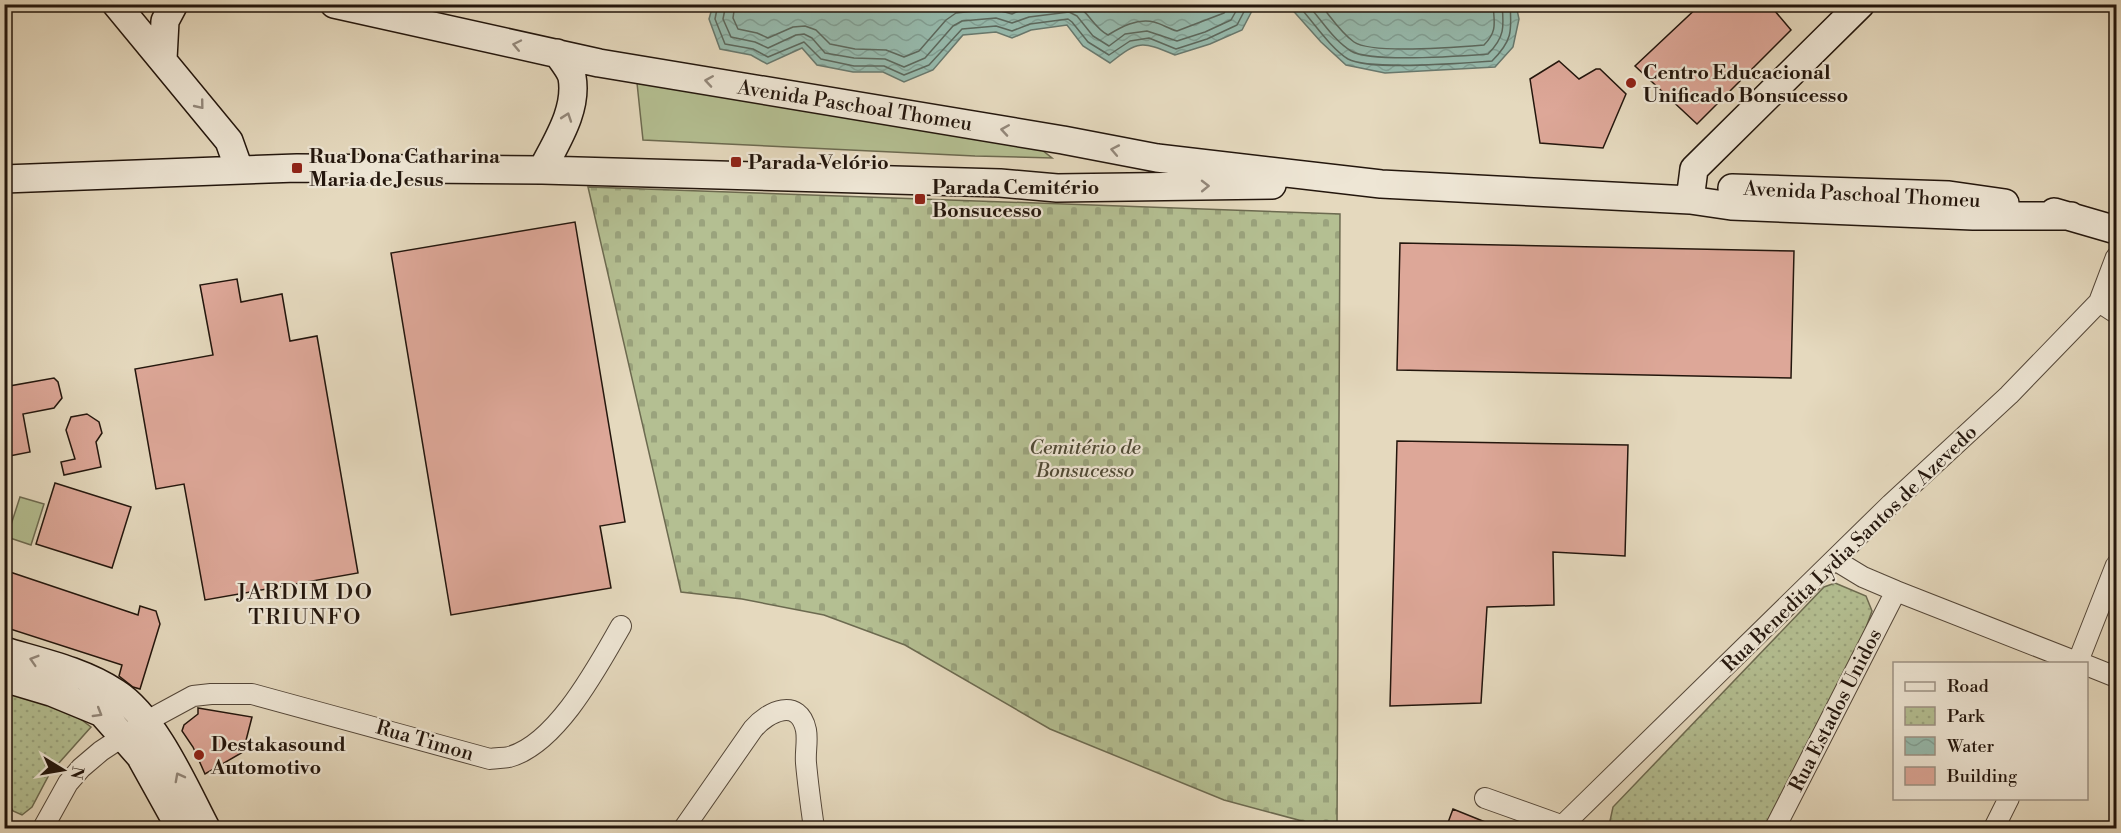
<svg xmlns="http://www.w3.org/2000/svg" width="2121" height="833" font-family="'Libre Bodoni',serif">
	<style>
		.green { fill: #b4bf92; stroke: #6c6a50; stroke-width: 1.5 }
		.cemetery { fill: url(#cemetery-stones); stroke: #6c6a50; stroke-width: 1.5 }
		.park { fill: url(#park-dots); stroke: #6c6a50; stroke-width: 1.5 }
		.water { fill: url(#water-waves); stroke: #68786d; stroke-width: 1.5 }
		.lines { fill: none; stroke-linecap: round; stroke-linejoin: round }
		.shore { stroke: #5c685d; stroke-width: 1.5 }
		.building { fill: #dda798; stroke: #23160d; stroke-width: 1.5 }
		.street-casing { stroke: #544739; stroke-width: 22 }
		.secondary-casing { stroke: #23160d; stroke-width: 30 }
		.street { stroke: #eee6d5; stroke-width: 20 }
		.secondary { stroke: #eee6d5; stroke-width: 27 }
		.oneway { stroke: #93887b }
		.poi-dot { fill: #8f2418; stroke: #eee6d5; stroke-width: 2 }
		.labels { text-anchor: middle; stroke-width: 4.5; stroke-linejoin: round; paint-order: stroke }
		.poi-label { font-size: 20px; font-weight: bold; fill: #23160d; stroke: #eee6d5; text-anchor: start }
		.street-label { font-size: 20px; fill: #23160d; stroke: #eee6d5 }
		.park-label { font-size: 20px; font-style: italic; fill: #4e4935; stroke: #eee6d5 }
		.quarter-label { font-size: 22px; letter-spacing: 1.5px; fill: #23160d; stroke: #eee6d5 }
	</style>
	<defs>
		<pattern id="cemetery-stones" width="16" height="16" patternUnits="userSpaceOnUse" patternTransform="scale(1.5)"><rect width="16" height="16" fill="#b4bf92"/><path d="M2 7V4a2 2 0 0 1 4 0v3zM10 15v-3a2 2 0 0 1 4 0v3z" fill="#9aa37d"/></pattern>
		<pattern id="park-dots" width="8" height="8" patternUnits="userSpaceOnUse" patternTransform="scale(1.5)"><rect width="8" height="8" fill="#b4bf92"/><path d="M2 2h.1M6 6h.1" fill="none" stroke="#9aa37d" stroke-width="1.8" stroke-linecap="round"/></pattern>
		<pattern id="water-waves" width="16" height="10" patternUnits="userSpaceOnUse" patternTransform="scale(1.5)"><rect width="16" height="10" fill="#96baad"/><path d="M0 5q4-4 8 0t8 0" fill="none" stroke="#819f94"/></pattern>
	</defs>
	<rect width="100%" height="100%" fill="#e5d9be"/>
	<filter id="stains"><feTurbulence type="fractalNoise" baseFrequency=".00333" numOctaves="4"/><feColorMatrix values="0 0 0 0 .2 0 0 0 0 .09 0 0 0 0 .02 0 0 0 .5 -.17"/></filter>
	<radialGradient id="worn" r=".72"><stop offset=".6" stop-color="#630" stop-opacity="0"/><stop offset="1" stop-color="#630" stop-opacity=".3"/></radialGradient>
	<path class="green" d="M 637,83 L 1033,143 L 1052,158 L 975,156 L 643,140 Z
		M 20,497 L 44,504 L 31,545 L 7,537 Z"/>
	<path class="cemetery" d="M 588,187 L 1340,214 L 1337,828 L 1328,828 L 1224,800 L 1050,729 L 905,645 L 824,615 L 742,599 L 681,592 Z"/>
	<path class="park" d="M 1835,583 L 1866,596 L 1872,611 L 1863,636 L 1765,828 L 1614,828 L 1610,821 L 1613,807 L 1824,587 Z
		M 4,690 C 35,698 66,706 91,727 L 50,773 L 32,807 L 22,815 L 13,811 L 5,798 Z"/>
	<path class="water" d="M 713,5 L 713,4 L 1255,5 L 1242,30 L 1210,44 L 1175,55 C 1141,41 1139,40 1110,63 L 1083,46 L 1067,25 L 1031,30 L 1012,38 L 996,32 L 963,35 L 933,70 L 904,82 L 883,72 L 853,72 L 817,65 L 802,48 L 767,64 L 751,55 L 720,49 L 709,19 Z
		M 1288,5 L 1516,5 L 1519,19 L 1513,47 L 1495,67 L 1385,73 L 1346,65 L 1321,42 Z"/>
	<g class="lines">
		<path class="shore" d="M 718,4 L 715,19 L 725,44 L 753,49 L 768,57 L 804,42 L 821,59 L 854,66 L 884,66 L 904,75 L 929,65 L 962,29 L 996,26 L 1012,31 L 1030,24 L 1068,19 L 1072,22 L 1088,42 L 1109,55 L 1130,41 L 1149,38 L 1176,49 L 1207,39 L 1237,25 L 1248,4
			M 726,4 L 723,19 L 731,37 L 755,42 L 768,48 L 796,35 L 804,34 L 812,38 L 825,53 L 854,58 L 885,59 L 904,67 L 925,58 L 953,26 L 962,21 L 996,18 L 1012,23 L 1029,17 L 1069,12 L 1077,16 L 1093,36 L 1109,46 L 1125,34 L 1147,31 L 1177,41 L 1205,32 L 1231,20 L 1240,4
			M 735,4 L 733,18 L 738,29 L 757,33 L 768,38 L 793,27 L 805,26 L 816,30 L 830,44 L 855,49 L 886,50 L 904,57 L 919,51 L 946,20 L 956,13 L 994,9 L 1012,14 L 1025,8 L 1052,4
			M 1075,4 C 1089,12 1094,28 1108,35 C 1121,27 1137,18 1154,22 C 1162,24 1169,29 1177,31 L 1224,13 L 1230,4
			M 1297,4 C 1312,20 1330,48 1348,59 C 1370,71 1464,63 1492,61 C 1512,41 1512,32 1510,4
			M 1307,4 C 1321,19 1333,40 1351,51 C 1371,63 1462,56 1488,54 C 1505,37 1504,27 1502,4
			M 1320,4 C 1331,17 1340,32 1354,42 C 1371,54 1460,47 1484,45 C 1498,31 1494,22 1493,4"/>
	</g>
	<path class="building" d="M 1701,4 L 1769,4 L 1791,30 L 1697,124 L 1635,66 Z
		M 1559,61 L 1579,79 L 1596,69 L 1600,69 L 1626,94 L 1603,148 L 1540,143 L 1530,79 Z
		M 575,222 L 625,522 L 600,526 L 611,588 L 451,615 L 391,253 Z
		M 1400,243 L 1794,251 L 1791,378 L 1397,370 Z
		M 237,279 L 241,302 L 282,294 L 290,341 L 317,336 L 358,573 L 205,600 L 184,484 L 156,489 L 135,369 L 213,355 L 200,285 Z
		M 54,378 L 58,382 L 62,398 L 54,408 L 23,414 L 30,452 L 4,457 L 4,387 Z
		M 87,414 L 99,422 L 102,433 L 96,442 L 101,467 L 64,475 L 61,462 L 75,459 L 66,430 L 71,417 Z
		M 1397,441 L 1628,445 L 1625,556 L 1553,552 L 1554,605 L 1487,607 L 1481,703 L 1390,706 Z
		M 55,483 L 131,507 L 112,568 L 36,544 Z
		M 10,572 L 138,615 L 140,606 L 156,611 L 160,624 L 140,689 L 133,687 L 119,676 L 122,665 L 4,627 L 4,588 Z
		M 198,708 L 252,717 L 243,752 L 205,774 L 193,747 L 182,731 L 184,725 L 198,714 Z
		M 1453,809 L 1500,828 L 1446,828 Z"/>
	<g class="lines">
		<defs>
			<path id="street" d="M 2099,302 L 2116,313
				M 1835,560 L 1863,577 L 1896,591 L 2082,664
				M 2077,664 L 2116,565
				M 2086,665 L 2116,677
				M 1485,798 L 1569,828
				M 1562,826 L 1891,504 L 2009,395 L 2099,302 L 2116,257
				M 43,828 L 68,783 L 81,768 L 101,751 L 145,722 L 193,696 L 211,694 L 252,694 L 490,759 C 496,758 503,758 509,757 C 557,744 598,666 621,626
				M 684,828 L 753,729 C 768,711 799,697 806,730 C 808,741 805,752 806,763 C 808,785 811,807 814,828
				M 1775,828 L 1896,591
				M 1994,828 L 2009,798"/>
			<path id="secondary" d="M 116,4 L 229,141 L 239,169
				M 334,4 L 599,63 L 1063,140 L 1157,158 L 1381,184 L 1690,200 L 1731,206 L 1973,216 L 2071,216
				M 163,59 L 165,21 L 174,4
				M 542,170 C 556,142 578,110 572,77 C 570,70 562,60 557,53
				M 4,179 L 297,168 L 542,170 L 1000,183 L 1057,188 L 1272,185
				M 1732,188 L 1949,195 L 2005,203
				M 1690,200 L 1694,169 L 1861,4
				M 2054,212 L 2116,230
				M 4,651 C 41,662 83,671 116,693 C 155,718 185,788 206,828
				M 4,678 L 51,692 L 102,713 L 140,756 L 180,828"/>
		</defs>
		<use href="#street" class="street-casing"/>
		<use href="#secondary" class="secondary-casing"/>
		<use href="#street" class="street"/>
		<use href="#secondary" class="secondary"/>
	</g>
	<defs><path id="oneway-chevron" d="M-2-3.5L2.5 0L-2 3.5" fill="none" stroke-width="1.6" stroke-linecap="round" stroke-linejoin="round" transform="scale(1.5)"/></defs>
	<g class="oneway">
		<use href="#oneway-chevron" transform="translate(517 45) rotate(-168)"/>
		<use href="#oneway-chevron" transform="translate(709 81) rotate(-171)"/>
		<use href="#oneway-chevron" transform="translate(200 105) rotate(51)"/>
		<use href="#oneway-chevron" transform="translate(567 117) rotate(-71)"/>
		<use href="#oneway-chevron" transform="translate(1005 130) rotate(-171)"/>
		<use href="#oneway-chevron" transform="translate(1115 150) rotate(-169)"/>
		<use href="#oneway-chevron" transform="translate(1205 186) rotate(-1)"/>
		<use href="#oneway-chevron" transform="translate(34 660) rotate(-163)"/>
		<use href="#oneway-chevron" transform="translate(98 713) rotate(31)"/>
		<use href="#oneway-chevron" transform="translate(179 777) rotate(-118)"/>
	</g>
	<g class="poi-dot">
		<circle cx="1631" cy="83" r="6"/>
		<rect x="730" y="156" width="12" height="12" rx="3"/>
		<rect x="291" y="162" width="12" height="12" rx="3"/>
		<rect x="914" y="193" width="12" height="12" rx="3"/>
		<circle cx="199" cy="755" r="6"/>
	</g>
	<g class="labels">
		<g class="poi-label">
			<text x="1643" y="79">Centro Educacional<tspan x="1643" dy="23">Unificado Bonsucesso</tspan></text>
			<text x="309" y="163">Rua Dona Catharina<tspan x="309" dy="23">Maria de Jesus</tspan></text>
			<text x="748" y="169">Parada Velório</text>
			<text x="932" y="194">Parada Cemitério<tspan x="932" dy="23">Bonsucesso</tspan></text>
			<text x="211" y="751">Destakasound<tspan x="211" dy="23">Automotivo</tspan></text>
		</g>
		<g class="street-label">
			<text transform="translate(855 105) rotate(9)" y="7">Avenida Paschoal Thomeu</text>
			<text transform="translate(1862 194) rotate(3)" y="7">Avenida Paschoal Thomeu</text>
			<text transform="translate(1849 548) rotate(-44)" y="7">Rua Benedita Lydia Santos de Azevedo</text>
			<text transform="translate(1835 710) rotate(-63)" y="7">Rua Estados Unidos</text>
			<text transform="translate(425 740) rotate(16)" y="7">Rua Timon</text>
		</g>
		<g class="park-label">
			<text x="1085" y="454">Cemitério de<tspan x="1085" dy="23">Bonsucesso</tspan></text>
		</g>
		<g class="quarter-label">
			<text x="305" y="599">JARDIM DO<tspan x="305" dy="25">TRIUNFO</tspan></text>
		</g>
	</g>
	<rect width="2121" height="833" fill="none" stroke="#e5d9be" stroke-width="24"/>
	<rect x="6" y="6" width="2109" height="821" fill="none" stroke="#23160d" stroke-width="3"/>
	<rect x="12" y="12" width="2097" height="809" fill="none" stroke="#23160d" stroke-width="1.5"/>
	<rect x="1893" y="662" width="195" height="138" fill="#eee6d5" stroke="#9d9385" stroke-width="1.5"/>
	<rect x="1905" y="682" width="30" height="9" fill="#eee6d5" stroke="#9d9385" stroke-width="1.5"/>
	<text x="1947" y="692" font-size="18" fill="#23160d">Road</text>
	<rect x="1905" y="707" width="30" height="18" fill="url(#park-dots)" stroke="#9d9385" stroke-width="1.5"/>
	<text x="1947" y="722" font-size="18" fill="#23160d">Park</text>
	<rect x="1905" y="737" width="30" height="18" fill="url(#water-waves)" stroke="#9d9385" stroke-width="1.5"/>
	<text x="1947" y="752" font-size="18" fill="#23160d">Water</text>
	<rect x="1905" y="767" width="30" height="18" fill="#dda798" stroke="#9d9385" stroke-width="1.5"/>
	<text x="1947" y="782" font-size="18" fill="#23160d">Building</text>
	<g transform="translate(63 770) rotate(101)" stroke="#eee6d5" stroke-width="4.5" paint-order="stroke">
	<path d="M0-4.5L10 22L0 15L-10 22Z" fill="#23160d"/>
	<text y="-9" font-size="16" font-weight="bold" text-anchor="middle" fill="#23160d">N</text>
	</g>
	<rect width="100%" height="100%" filter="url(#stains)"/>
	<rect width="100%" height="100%" fill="url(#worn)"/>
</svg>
